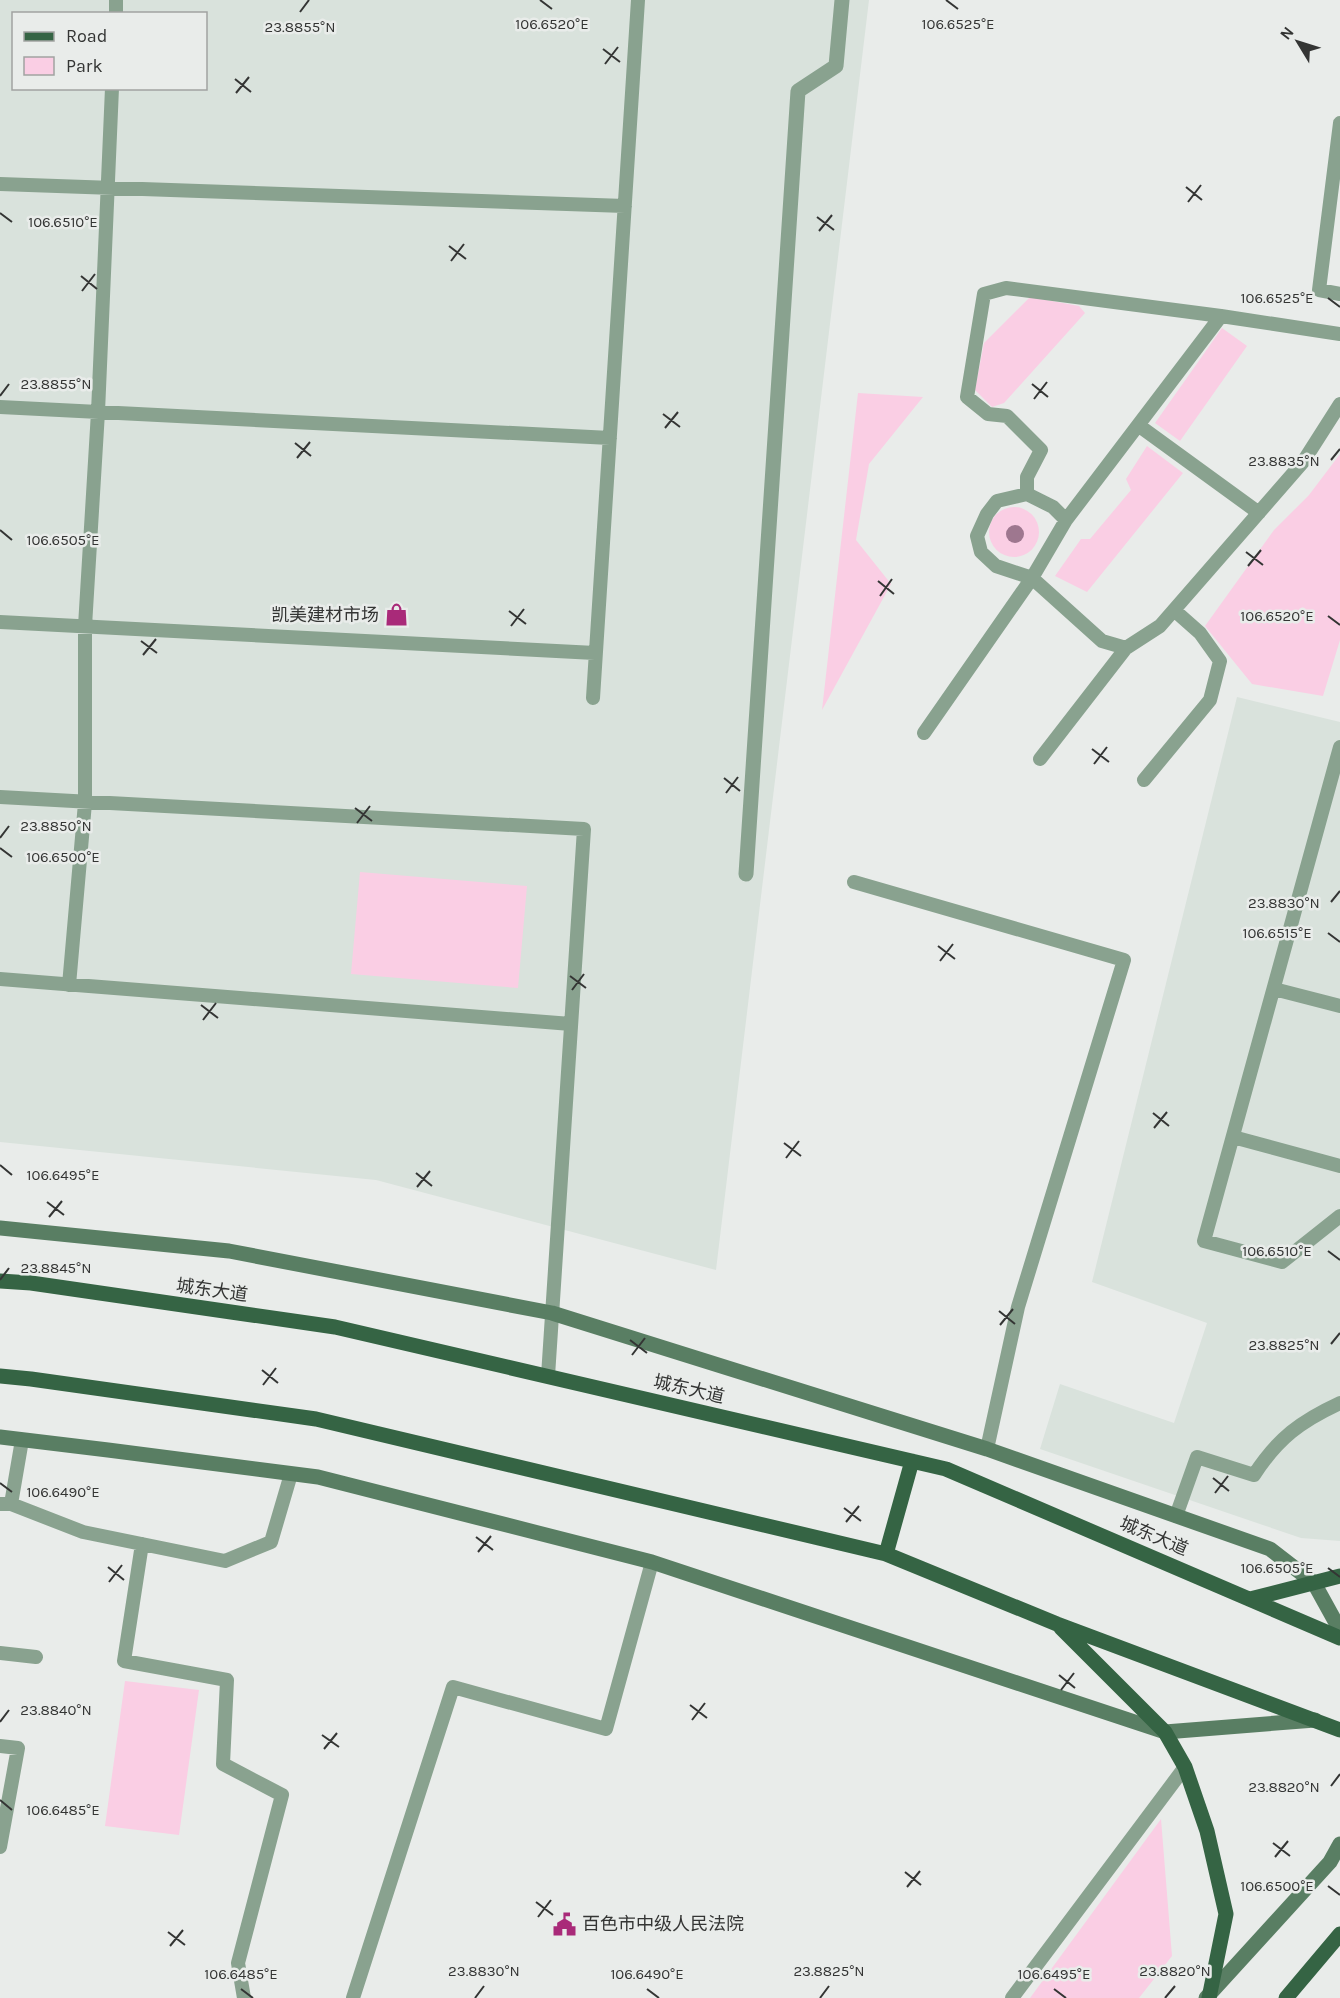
<svg xmlns="http://www.w3.org/2000/svg" width="1340" height="1998" font-family="Karla,'Noto Sans SC',sans-serif">
	<style>
		.built { fill: #d9e2dc; fill-rule: evenodd }
		.green { fill: #facee4 }
		.lines { fill: none; stroke-linecap: round; stroke-linejoin: round }
		.lane { stroke: #89a28f; stroke-width: 14 }
		.street { stroke: #89a28f; stroke-width: 15 }
		.secondary { stroke: #597e63; stroke-width: 15 }
		.primary { stroke: #356444; stroke-width: 15 }
		.tree { fill: #9e778f }
		.ticks { fill: none; stroke: #343534; stroke-width: 2 }
		.labels { text-anchor: middle; stroke-width: 5; stroke-linejoin: round; paint-order: stroke }
		.poi-label { font-size: 18px; fill: #343534; stroke: #e9ecea; text-anchor: end }
		.street-label { font-size: 18px; fill: #343534; stroke: #e9ecea }
		.ticks-label { font-size: 15px; text-anchor: middle; fill: #343534; stroke: #e9ecea; stroke-width: 5; stroke-linejoin: round; paint-order: stroke }
	</style>
	<rect width="100%" height="100%" fill="#e9ecea"/>
	<path class="built" d="M 0,0 L 869,0 L 716,1270 L 376,1180 L 0,1142 ZM 14,14 L 206,14 L 206,88 L 14,88 Z
		M 1237,697 L 1340,722 L 1340,1541 L 1301,1538 L 1040,1449 L 1060,1384 L 1174,1423 L 1207,1323 L 1092,1282 Z"/>
	<path class="green" d="M 1030,297 L 1079,306 L 1085,313 L 1004,403 L 992,407 L 975,390 L 984,343 Z
		M 1222,328 L 1247,346 L 1180,441 L 1155,423 Z
		M 858,393 L 923,397 L 869,464 L 856,540 L 891,584 L 822,710 Z
		M 1147,446 L 1183,473 L 1087,592 L 1055,576 L 1081,539 L 1090,539 L 1131,490 L 1126,479 Z
		M 1340,454 L 1340,640 L 1323,696 L 1252,684 L 1205,626 L 1274,530 L 1309,495 Z
		M989 532a25 25 0 1 1 50 0a25 25 0 1 1-50 0Z
		M 360,872 L 527,886 L 518,988 L 351,974 Z
		M 125,1681 L 199,1690 L 179,1835 L 105,1826 Z
		M 1161,1819 L 1172,1956 L 1139,1998 L 1030,1998 Z"/>
	<g class="lines">
		<path class="lane" d="M 116,14 L 116,0
			M 1340,123 L 1319,290 L 1340,294
			M 0,184 L 625,206
			M 0,407 L 610,438
			M 1138,425 L 1259,513
			M 1027,494 L 997,501 L 987,514 L 977,536 L 981,552 L 996,566 L 1032,578 L 1102,641 L 1126,648 L 1160,626 L 1303,462 L 1340,404
			M 1066,520 L 1053,507 L 1027,494 L 1027,477 L 1041,450 L 1007,416 L 988,414 L 967,397 L 984,294 L 1006,288 L 1221,316
			M 0,622 L 595,653
			M 593,698 L 638,0
			M 924,733 L 1032,578 L 1066,520 L 1221,316 L 1340,334
			M 1340,747 L 1204,1241 L 1282,1262 L 1340,1216
			M 1040,759 L 1126,648
			M 1144,780 L 1210,700 L 1220,661 L 1200,633 L 1174,610
			M 0,797 L 584,829 L 548,1376
			M 854,882 L 1124,960 L 1018,1307 L 987,1449
			M 0,979 L 571,1024
			M 69,985 L 85,803 L 85,626 L 98,412 L 112,88
			M 1274,989 L 1340,1006
			M 1233,1137 L 1340,1166
			M 0,1504 L 11,1504 L 22,1440
			M 11,1504 L 83,1532 L 225,1561 L 271,1542 L 291,1474
			M 1176,1516 L 1197,1457 L 1254,1475 C 1278,1438 1301,1421 1340,1403
			M 142,1544 L 124,1661 L 227,1680 L 223,1764 L 282,1795 L 238,1963 L 244,1998
			M 0,1653 L 36,1657
			M 0,1746 L 18,1748 L 0,1847
			M 353,1998 L 453,1687 L 606,1729 L 652,1562
			M 1012,1998 L 1185,1767"/>
		<path class="street" d="M 746,874 L 798,91 L 836,66 L 842,0"/>
		<path class="secondary" d="M 0,1228 L 229,1251 L 552,1313 L 987,1449 L 1270,1549 L 1314,1583 L 1340,1630
			M 0,1437 L 108,1450 L 318,1477 L 652,1562 L 1165,1732 L 1315,1720
			M 1206,1998 L 1330,1862 L 1340,1844"/>
		<path class="primary" d="M 0,1281 L 31,1283 L 335,1327 L 946,1469 L 1340,1638
			M 0,1376 L 31,1379 L 316,1419 L 886,1554 L 1057,1624 L 1340,1730
			M 886,1554 L 912,1461
			M 1250,1599 L 1340,1576
			M 1061,1628 L 1165,1732 L 1185,1767 L 1207,1831 L 1226,1914 L 1209,1998
			M 1286,1998 L 1340,1934"/>
	</g>
	<circle class="tree" cx="1015" cy="534" r="9"/>
	<path class="ticks" d="M 540,0 L 552,9M 946,0 L 958,9M 300,12 L 309,0M 603,49 L 620,62M 605,64 L 618,47M 235,79 L 251,92M 236,93 L 249,77M 1186,187 L 1202,200M 1188,202 L 1201,185M 0,213 L 12,222M 817,217 L 834,230M 819,231 L 832,215M 449,246 L 466,259M 451,261 L 464,244M 81,276 L 97,289M 82,291 L 95,274M 1328,298 L 1340,307M 1032,384 L 1048,397M 0,396 L 9,384M 1034,399 L 1047,382M 663,414 L 680,427M 665,428 L 678,412M 295,443 L 311,456M 297,458 L 310,442M 1331,460 L 1340,449M 0,530 L 12,540M 1246,552 L 1263,565M 1248,566 L 1261,550M 878,581 L 894,594M 880,596 L 892,579M 509,611 L 526,624M 1328,616 L 1340,625M 511,626 L 524,609M 141,641 L 157,653M 143,655 L 156,639M 1092,749 L 1109,762M 1094,764 L 1107,747M 724,778 L 740,791M 726,793 L 738,777M 355,808 L 372,821M 357,823 L 370,806M 0,838 L 9,826M 0,848 L 12,857M 1331,902 L 1340,891M 1328,933 L 1340,942M 938,946 L 955,959M 940,961 L 953,944M 570,976 L 586,988M 572,990 L 584,974M 201,1005 L 218,1018M 203,1020 L 216,1003M 1153,1113 L 1169,1126M 1154,1128 L 1167,1112M 784,1143 L 801,1156M 786,1158 L 799,1141M 0,1165 L 12,1175M 416,1173 L 432,1186M 417,1187 L 430,1171M 47,1202 L 64,1215M 49,1217 L 62,1201M 1328,1251 L 1340,1260M 0,1280 L 9,1268M 999,1311 L 1015,1324M 1000,1325 L 1013,1309M 630,1340 L 647,1353M 1331,1344 L 1340,1333M 632,1355 L 645,1338M 262,1370 L 278,1383M 263,1385 L 276,1368M 1213,1478 L 1229,1491M 0,1483 L 12,1492M 1215,1493 L 1228,1476M 844,1508 L 861,1521M 846,1522 L 859,1506M 476,1537 L 493,1550M 478,1552 L 491,1536M 108,1567 L 124,1580M 1328,1568 L 1340,1577M 109,1582 L 122,1565M 1059,1675 L 1075,1688M 1061,1690 L 1074,1673M 690,1705 L 707,1718M 692,1720 L 705,1703M 0,1722 L 9,1710M 322,1735 L 339,1747M 324,1749 L 337,1733M 1331,1786 L 1340,1774M 0,1800 L 12,1810M 1273,1843 L 1290,1856M 1275,1857 L 1288,1841M 905,1872 L 921,1885M 1328,1886 L 1340,1895M 907,1887 L 920,1871M 536,1902 L 553,1915M 538,1917 L 551,1900M 168,1932 L 185,1945M 170,1946 L 183,1930M 241,1989 L 253,1998M 647,1989 L 659,1998M 1054,1989 L 1066,1998M 475,1998 L 484,1986M 820,1998 L 829,1986M 1165,1998 L 1175,1986"/>
	<defs>
		<symbol id="shop-bare" viewBox="-9 -9 18 18"><path d="M-5-2.5h2.3a2.7 3.5 0 0 1 5.4 0H5L5.5 6h-11ZM-1.5-2.5h3a1.5 2.3 0 0 0-3 0Z" fill="#a92a79" stroke="#e9ecea" stroke-width="2.5" paint-order="stroke"/></symbol>
		<symbol id="civic-bare" viewBox="-9 -9 18 18"><path d="M-.6-6.5H3V-4.5H.6V-3L4-1V1h2V6H-6V1h2V-1L-.6-3ZM-1.2 2.5V6h2.4V2.5Z" fill="#a92a79" stroke="#e9ecea" stroke-width="2.5" paint-order="stroke"/></symbol>
	</defs>
	<g fill-rule="evenodd">
		<use href="#shop-bare" x="380" y="598" width="33" height="33"/>
		<use href="#civic-bare" x="548" y="1908" width="33" height="33"/>
	</g>
	<g class="labels">
		<g class="poi-label">
			<text x="379" y="621">凯美建材市场</text>
			<text x="582" y="1930" text-anchor="start">百色市中级人民法院</text>
		</g>
		<g class="street-label">
			<text transform="translate(212 1290) rotate(8)" y="6">城东大道</text>
			<text transform="translate(689 1389) rotate(13)" y="6">城东大道</text>
			<text transform="translate(1154 1536) rotate(23)" y="6">城东大道</text>
		</g>
	</g>
	<g class="ticks-label">
		<text x="552" y="29">106.6520°E</text>
		<text x="958" y="29">106.6525°E</text>
		<text x="300" y="32">23.8855°N</text>
		<text x="63" y="227">106.6510°E</text>
		<text x="1277" y="303">106.6525°E</text>
		<text x="56" y="389">23.8855°N</text>
		<text x="1284" y="466">23.8835°N</text>
		<text x="63" y="545">106.6505°E</text>
		<text x="1277" y="621">106.6520°E</text>
		<text x="56" y="831">23.8850°N</text>
		<text x="63" y="862">106.6500°E</text>
		<text x="1284" y="908">23.8830°N</text>
		<text x="1277" y="938">106.6515°E</text>
		<text x="63" y="1180">106.6495°E</text>
		<text x="1277" y="1256">106.6510°E</text>
		<text x="56" y="1273">23.8845°N</text>
		<text x="1284" y="1350">23.8825°N</text>
		<text x="63" y="1497">106.6490°E</text>
		<text x="1277" y="1573">106.6505°E</text>
		<text x="56" y="1715">23.8840°N</text>
		<text x="1284" y="1792">23.8820°N</text>
		<text x="63" y="1815">106.6485°E</text>
		<text x="1277" y="1891">106.6500°E</text>
		<text x="484" y="1976">23.8830°N</text>
		<text x="829" y="1976">23.8825°N</text>
		<text x="1175" y="1976">23.8820°N</text>
		<text x="241" y="1979">106.6485°E</text>
		<text x="647" y="1979">106.6490°E</text>
		<text x="1054" y="1979">106.6495°E</text>
	</g>
	<rect x="12" y="12" width="195" height="78" fill="#e9ecea" stroke="#a1a3a1" stroke-width="1.5"/>
	<rect x="24" y="32" width="30" height="9" fill="#356444" stroke="#a1a3a1" stroke-width="1.5"/>
	<text x="66" y="42" font-size="18" fill="#343534">Road</text>
	<rect x="24" y="57" width="30" height="18" fill="#facee4" stroke="#a1a3a1" stroke-width="1.5"/>
	<text x="66" y="72" font-size="18" fill="#343534">Park</text>
	<g transform="translate(1298 42) rotate(308)" stroke="#e9ecea" stroke-width="4.5" paint-order="stroke">
	<path d="M0-4.5L10 22L0 15L-10 22Z" fill="#343534"/>
	<text y="-9" font-size="16" font-weight="bold" text-anchor="middle" fill="#343534">N</text>
	</g>
</svg>
